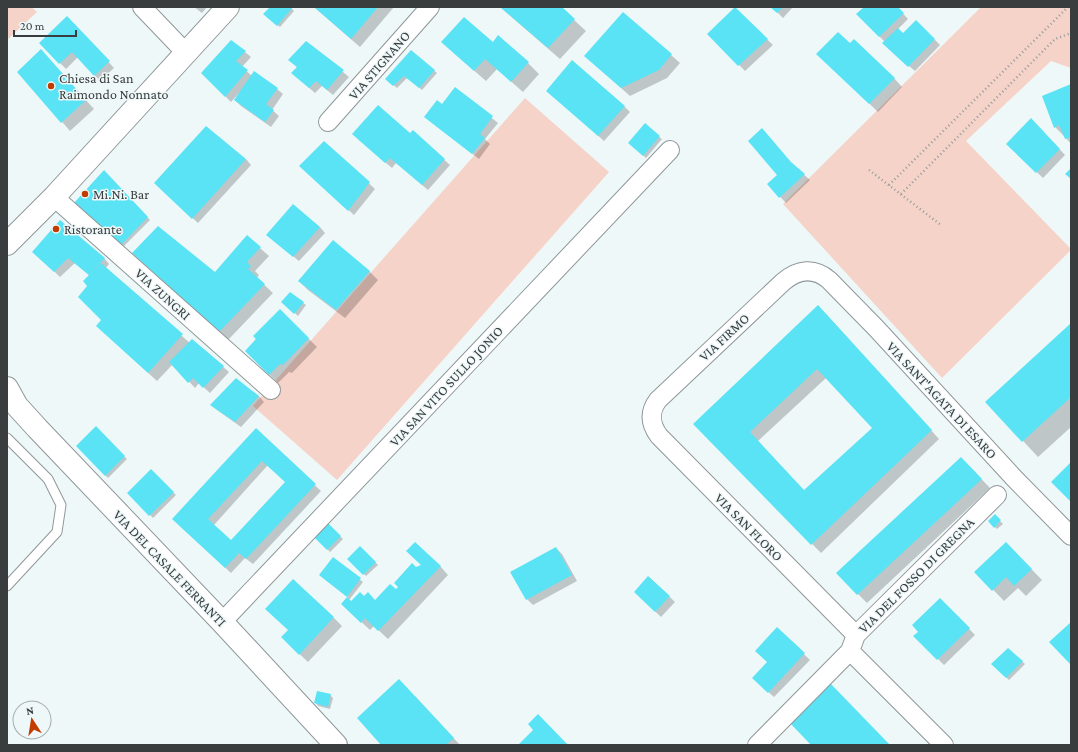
<svg xmlns="http://www.w3.org/2000/svg" width="1078" height="752" font-family="'Crimson Pro',serif">
	<style>
		.green { fill: #f5d3c8 }
		.shadow { fill: #0003; fill-rule: evenodd }
		.building { fill: #59e3f5; fill-rule: evenodd }
		.lines { fill: none; stroke-linecap: round; stroke-linejoin: round }
		.lane-casing { stroke: #8f9798; stroke-width: 11 }
		.street-casing { stroke: #8f9798; stroke-width: 20 }
		.secondary-casing { stroke: #8f9798; stroke-width: 24 }
		.path { stroke: #949b9b; stroke-width: 2.5; stroke-dasharray: 1 3; stroke-linecap: butt }
		.lane { stroke: #fff; stroke-width: 9 }
		.street { stroke: #fff; stroke-width: 18 }
		.secondary { stroke: #fff; stroke-width: 22 }
		.poi-dot { fill: #c23c00; stroke: #eff8f9; stroke-width: 1.5 }
		.labels { text-anchor: middle; stroke-width: 3; stroke-linejoin: round; paint-order: stroke }
		.street-label { font-size: 14px; fill: #393d3d; stroke: #eff8f9 }
		.poi-label { font-size: 14px; fill: #393d3d; stroke: #eff8f9; text-anchor: start }
	</style>
	<rect width="100%" height="100%" fill="#eff8f9"/>
	<path class="green" d="M 7,7 L 32,7 L 37,12 L 7,40 Z
		M 981,7 L 1071,7 L 1071,68 L 1051,61 L 966,141 L 1071,249 L 1071,250 L 942,378 L 783,204 Z
		M 525,98 L 609,172 L 337,480 L 253,406 Z"/>
	<path class="shadow" d="M 194,7 L 207,7 L 202,13 Z
		M 271,7 L 290,7 L 294,11 L 280,27 L 267,17 Z
		M 314,7 L 394,7 L 360,47 Z
		M 500,7 L 560,7 L 586,31 L 560,59 Z
		M 772,7 L 793,7 L 783,18 Z
		M 865,7 L 897,7 L 908,19 L 898,29 L 903,34 L 916,21 L 940,45 L 915,71 L 889,49 L 885,42 L 857,14 Z
		M 735,9 L 773,45 L 745,71 L 709,34 Z
		M 73,23 L 114,68 L 100,81 L 78,57 L 66,69 L 40,43 Z
		M 307,42 L 349,77 L 333,95 L 322,86 L 315,93 L 292,73 L 298,68 L 289,60 Z
		M 493,43 L 528,63 L 539,74 L 523,92 L 497,69 L 486,81 L 454,53 Z
		M 850,45 L 894,78 L 902,87 L 878,112 L 826,62 Z
		M 245,52 L 251,57 L 242,67 L 252,76 L 277,89 L 283,94 L 272,110 L 279,116 L 271,127 L 241,106 L 235,100 L 240,94 L 239,93 L 231,102 L 202,73 Z
		M 412,52 L 437,73 L 422,90 L 407,78 L 397,88 L 389,81 Z
		M 671,55 L 680,63 L 667,78 L 630,96 L 585,56 Z
		M 49,59 L 94,109 L 70,131 L 19,72 Z
		M 1071,86 L 1071,144 L 1064,136 L 1055,127 L 1043,97 Z
		M 455,88 L 498,123 L 485,139 L 490,144 L 479,159 L 431,122 Z
		M 553,96 L 624,106 L 630,112 L 604,141 Z
		M 1031,119 L 1065,155 L 1043,178 L 1007,144 Z
		M 413,132 L 450,165 L 428,190 L 396,163 L 392,168 L 359,140 L 410,135 Z
		M 659,137 L 662,139 L 646,158 L 629,143 Z
		M 324,142 L 375,189 L 354,215 L 306,171 Z
		M 246,159 L 251,165 L 198,223 L 161,189 Z
		M 793,165 L 810,180 L 786,203 L 768,184 Z
		M 104,171 L 150,220 L 123,247 L 75,203 Z
		M 320,227 L 325,233 L 299,261 L 267,235 Z
		M 260,248 L 269,256 L 255,271 L 259,275 L 257,278 L 273,293 L 228,340 L 134,253 L 215,273 Z
		M 34,252 L 104,258 L 109,264 L 105,269 L 190,343 L 192,340 L 229,372 L 210,393 L 199,383 L 195,388 L 173,364 L 157,381 L 97,326 L 102,320 L 89,286 L 90,276 L 75,263 L 60,277 Z
		M 369,271 L 378,280 L 345,318 L 308,290 L 299,281 Z
		M 290,293 L 306,305 L 298,316 L 285,304 Z
		M 280,310 L 317,347 L 292,373 L 289,372 L 278,383 L 246,351 Z
		M 826,314 L 939,439 L 821,553 L 694,424 ZM 826,378 L 873,428 L 805,492 L 758,441 Z
		M 1071,324 L 1071,427 L 1038,457 L 987,402 Z
		M 259,396 L 264,402 L 241,427 L 217,410 L 211,405 Z
		M 96,428 L 127,459 L 108,478 L 77,446 Z
		M 256,430 L 321,491 L 253,564 L 245,558 L 231,573 L 179,525 ZM 268,465 L 286,482 L 231,541 L 214,525 Z
		M 969,466 L 990,488 L 867,603 L 837,573 Z
		M 151,471 L 176,495 L 153,518 L 129,493 Z
		M 995,516 L 1003,524 L 997,529 L 989,521 Z
		M 328,525 L 343,539 L 330,552 L 316,537 Z
		M 1006,543 L 1042,580 L 1026,596 L 1018,588 L 1004,601 L 976,572 Z
		M 360,547 L 378,565 L 366,576 L 349,559 Z
		M 556,548 L 562,554 L 577,581 L 533,605 L 527,599 Z
		M 333,558 L 363,582 L 349,600 L 351,602 L 364,598 L 375,601 L 396,591 L 416,568 L 440,566 L 448,575 L 388,639 L 374,626 L 370,630 L 342,604 L 348,597 L 323,578 Z
		M 649,577 L 675,602 L 661,617 L 635,592 Z
		M 940,599 L 975,635 L 944,665 L 915,636 L 919,632 Z
		M 333,617 L 342,626 L 308,662 L 291,646 Z
		M 778,629 L 810,660 L 774,697 L 753,678 L 768,662 Z
		M 1008,649 L 1025,664 L 1009,680 L 992,664 Z
		M 330,695 L 333,698 L 330,709 L 318,706 L 316,703 Z
		M 415,696 L 460,745 L 383,745 Z"/>
	<path class="building" d="M 270,7 L 293,7 L 277,26 L 263,14 Z
		M 314,7 L 378,7 L 351,39 Z
		M 500,7 L 562,7 L 575,19 L 548,48 Z
		M 735,7 L 768,39 L 738,66 L 707,34 Z
		M 770,7 L 783,7 L 777,13 Z
		M 864,7 L 898,7 L 904,13 L 879,37 L 856,14 Z
		M 623,12 L 672,54 L 659,70 L 621,88 L 584,56 Z
		M 67,16 L 110,61 L 94,76 L 72,52 L 59,64 L 39,43 Z
		M 464,17 L 493,42 L 498,35 L 529,62 L 511,82 L 485,59 L 474,71 L 441,42 Z
		M 916,20 L 935,39 L 908,67 L 882,43 L 898,28 L 903,33 Z
		M 838,32 L 850,43 L 854,39 L 895,78 L 869,104 L 816,54 Z
		M 231,40 L 246,51 L 236,61 L 248,70 L 225,97 L 201,73 Z
		M 306,41 L 344,70 L 327,90 L 316,81 L 309,88 L 291,73 L 297,67 L 288,60 Z
		M 41,49 L 86,100 L 61,123 L 17,72 Z
		M 411,50 L 435,70 L 419,88 L 404,76 L 393,86 L 385,79 Z
		M 572,60 L 625,106 L 598,136 L 546,91 Z
		M 254,71 L 278,88 L 266,104 L 274,110 L 265,122 L 234,100 Z
		M 1071,84 L 1071,137 L 1065,139 L 1059,125 L 1054,128 L 1042,96 Z
		M 455,87 L 493,116 L 480,134 L 485,138 L 472,154 L 424,117 L 437,100 L 442,104 Z
		M 378,105 L 410,133 L 413,130 L 445,159 L 422,185 L 390,158 L 385,163 L 352,134 Z
		M 1031,118 L 1060,149 L 1036,173 L 1006,144 Z
		M 645,123 L 660,136 L 643,156 L 628,143 Z
		M 206,126 L 246,159 L 192,219 L 154,183 Z
		M 762,128 L 791,162 L 805,174 L 779,198 L 767,184 L 777,175 L 748,141 Z
		M 324,141 L 370,182 L 348,211 L 299,166 Z
		M 1071,168 L 1071,179 L 1065,174 Z
		M 104,170 L 148,217 L 120,246 L 74,203 Z
		M 293,204 L 320,227 L 293,257 L 266,235 Z
		M 60,220 L 105,258 L 92,272 L 101,263 L 183,334 L 148,373 L 96,326 L 101,320 L 78,297 L 87,286 L 83,281 L 89,275 L 68,258 L 54,272 L 32,252 Z
		M 158,226 L 215,272 L 247,235 L 261,247 L 247,262 L 251,266 L 248,269 L 265,284 L 219,332 L 132,253 Z
		M 333,240 L 370,271 L 336,310 L 298,281 Z
		M 290,292 L 304,302 L 294,314 L 281,302 Z
		M 818,305 L 932,430 L 811,545 L 693,424 ZM 817,369 L 872,428 L 804,490 L 750,432 Z
		M 280,309 L 309,338 L 283,365 L 280,364 L 269,375 L 245,351 L 256,339 L 253,336 Z
		M 1071,323 L 1071,397 L 1022,442 L 985,402 Z
		M 192,339 L 224,366 L 203,388 L 193,378 L 188,383 L 169,362 Z
		M 236,378 L 259,396 L 235,422 L 210,405 Z
		M 96,426 L 125,456 L 105,476 L 76,446 Z
		M 256,428 L 316,484 L 246,559 L 239,553 L 225,568 L 172,519 ZM 262,461 L 285,482 L 231,540 L 208,519 Z
		M 961,457 L 982,479 L 857,595 L 836,573 Z
		M 1071,462 L 1071,502 L 1051,482 Z
		M 151,469 L 174,492 L 149,516 L 127,493 Z
		M 995,514 L 1001,520 L 994,528 L 988,521 Z
		M 328,523 L 341,536 L 327,550 L 314,537 Z
		M 415,542 L 441,566 L 378,631 L 365,618 L 361,623 L 341,604 L 347,597 L 351,601 L 360,592 L 364,596 L 368,592 L 375,600 L 390,584 L 396,589 L 398,587 L 394,583 L 412,563 L 416,567 L 421,565 L 406,551 Z
		M 1006,542 L 1032,569 L 1014,586 L 1006,577 L 992,591 L 974,572 Z
		M 360,546 L 376,562 L 363,575 L 347,559 Z
		M 556,547 L 572,575 L 526,600 L 510,572 Z
		M 333,557 L 361,578 L 347,597 L 319,575 Z
		M 648,576 L 670,596 L 655,612 L 634,592 Z
		M 293,579 L 334,617 L 299,655 L 281,637 L 288,630 L 265,609 Z
		M 940,598 L 970,628 L 937,660 L 913,636 L 918,632 L 912,625 Z
		M 1071,622 L 1071,665 L 1049,642 Z
		M 777,627 L 805,653 L 768,693 L 752,678 L 767,662 L 755,651 Z
		M 1008,648 L 1023,661 L 1006,678 L 991,664 Z
		M 399,679 L 454,738 L 446,745 L 381,745 L 357,718 Z
		M 830,683 L 890,745 L 811,745 L 789,722 Z
		M 317,691 L 331,694 L 328,707 L 314,703 Z
		M 538,714 L 568,745 L 518,745 L 533,730 L 528,724 Z"/>
	<g class="lines">
		<defs>
			<path id="lane" d="M 7,438 L 48,479 L 61,505 L 57,532 L 7,586"/>
			<path id="street" d="M 142,7 L 186,53
				M 328,122 L 430,7
				M 54,197 L 271,390
				M 222,622 L 670,150
				M 856,635 L 659,436 C 650,424 649,412 658,400 L 783,282 C 798,269 814,267 829,280 L 876,328 L 1014,478 L 1071,536
				M 850,651 L 944,745
				M 757,745 L 850,651 L 856,635 L 997,495"/>
			<path id="secondary" d="M 7,244 L 54,197 L 228,7
				M 7,388 L 17,406 L 37,428 L 222,622 L 336,745"/>
		</defs>
		<use href="#lane" class="lane-casing"/>
		<use href="#street" class="street-casing"/>
		<use href="#secondary" class="secondary-casing"/>
		<path class="path" d="M 869,170 L 941,225
			M 889,185 L 1068,7
			M 901,194 L 1055,39 L 1071,33"/>
		<use href="#lane" class="lane"/>
		<use href="#street" class="street"/>
		<use href="#secondary" class="secondary"/>
	</g>
	<g class="poi-dot">
		<circle cx="51" cy="86" r="4"/>
		<circle cx="85" cy="194" r="4"/>
		<circle cx="56" cy="229" r="4"/>
	</g>
	<g class="labels">
		<g class="street-label">
			<text transform="translate(379 65) rotate(-49)" y="5">VIA STIGNANO</text>
			<text transform="translate(163 294) rotate(42)" y="5">VIA ZUNGRI</text>
			<text transform="translate(724 337) rotate(-43)" y="5">VIA FIRMO</text>
			<text transform="translate(446 386) rotate(-47)" y="5">VIA SAN VITO SULLO JONIO</text>
			<text transform="translate(942 400) rotate(47)" y="5">VIA SANT'AGATA DI ESARO</text>
			<text transform="translate(749 527) rotate(45)" y="5">VIA SAN FLORO</text>
			<text transform="translate(170 568) rotate(46)" y="5">VIA DEL CASALE FERRANTI</text>
			<text transform="translate(916 575) rotate(-45)" y="5">VIA DEL FOSSO DI GREGNA</text>
		</g>
		<g class="poi-label">
			<text x="59" y="83">Chiesa di San<tspan x="59" dy="16">Raimondo Nonnato</tspan></text>
			<text x="93" y="199">Mi.Ni. Bar</text>
			<text x="64" y="234">Ristorante</text>
		</g>
	</g>
	<rect width="1078" height="752" fill="none" stroke="#393d3d" stroke-width="16"/>
	<g transform="translate(32 720) rotate(348)"><circle r="19" fill="#eff8f9" stroke="#a6adae"/>
	<path d="M0-3L7 15L0 10L-7 15Z" fill="#c23c00"/>
	<text y="-6" font-size="11" font-weight="bold" text-anchor="middle" fill="#393d3d">N</text>
	</g>
	<path d="M14 30v6h62v-6" fill="none" stroke="#393d3d" stroke-width="2"/>
	<text x="20" y="30" font-size="12" fill="#393d3d" stroke="#eff8f9" stroke-width="3" paint-order="stroke">20 m</text>
</svg>
